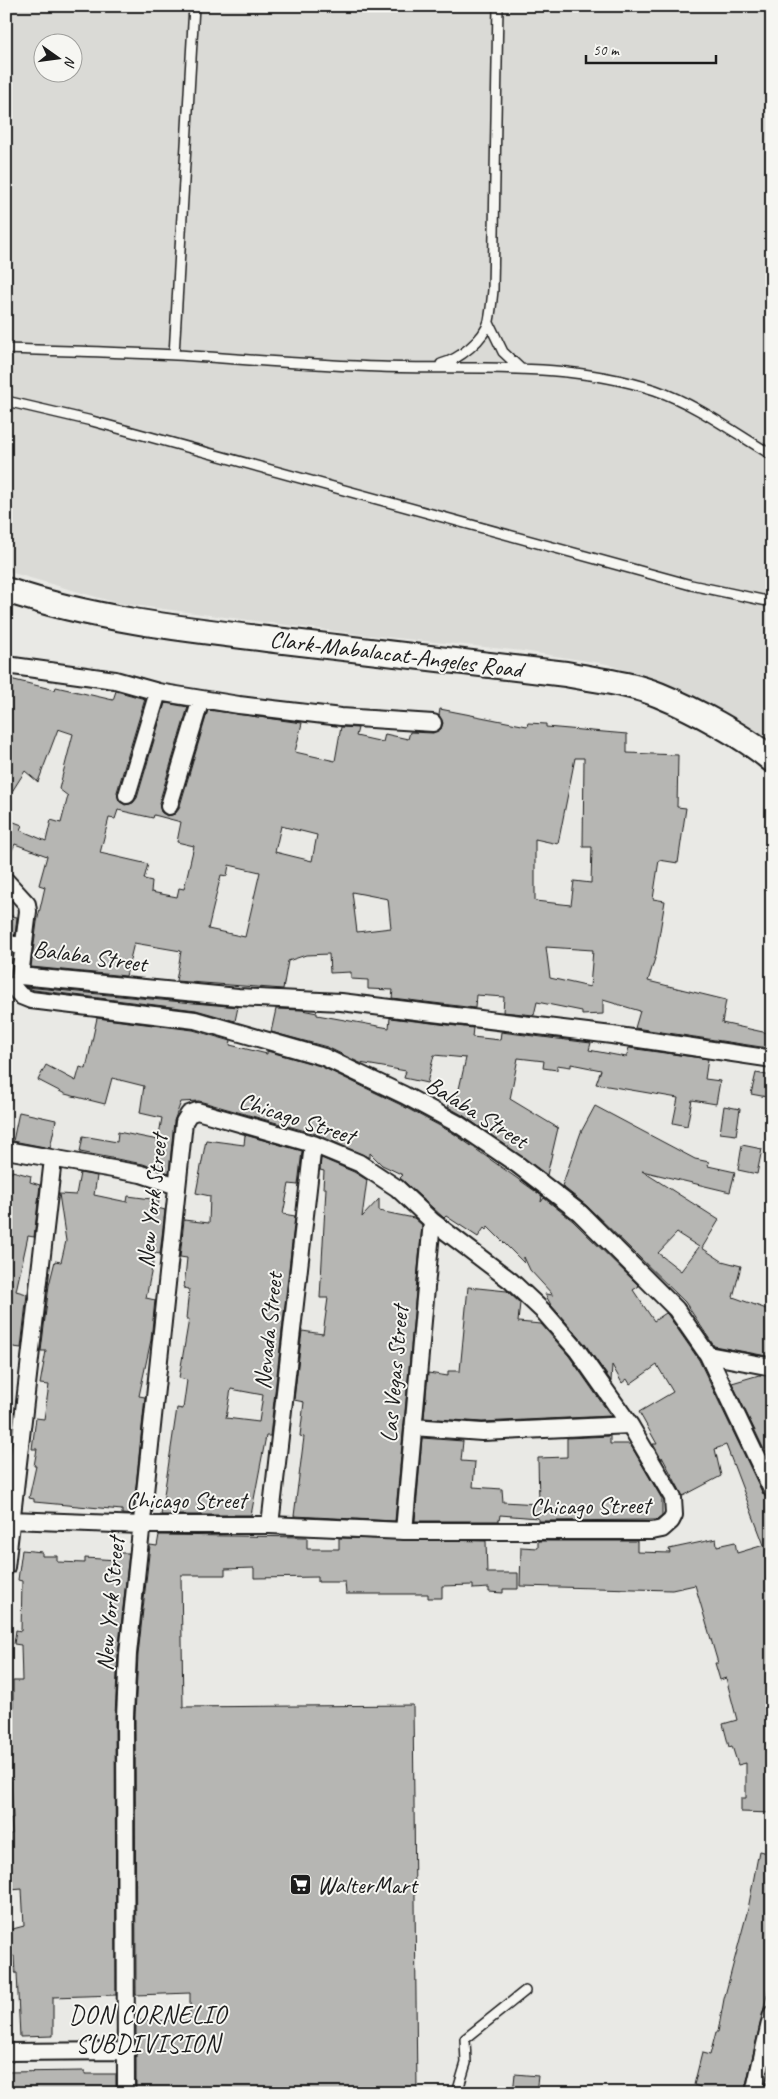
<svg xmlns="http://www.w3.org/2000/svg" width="778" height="2099" font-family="Caveat,sans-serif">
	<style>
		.built { fill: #dadad6; fill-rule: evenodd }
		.building { fill: #b6b6b3; stroke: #1c1c1c; fill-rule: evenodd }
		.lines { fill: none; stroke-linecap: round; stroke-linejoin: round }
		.lane-casing { stroke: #1c1c1c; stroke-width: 12 }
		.street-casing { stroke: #1c1c1c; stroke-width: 20 }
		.secondary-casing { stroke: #1c1c1c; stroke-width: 28 }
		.lane { stroke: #f6f6f2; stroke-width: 9 }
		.street { stroke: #f6f6f2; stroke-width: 16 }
		.secondary { stroke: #f6f6f2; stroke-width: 24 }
		.labels { text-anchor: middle; stroke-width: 4; stroke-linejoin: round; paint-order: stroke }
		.street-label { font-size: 24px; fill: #1c1c1c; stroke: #f6f6f2 }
		.poi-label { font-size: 24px; fill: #1c1c1c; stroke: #f6f6f2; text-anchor: start }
		.neighbourhood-label { font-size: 25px; letter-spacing: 1px; fill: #1c1c1c; stroke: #f6f6f2 }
	</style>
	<rect width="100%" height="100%" fill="#e9e9e5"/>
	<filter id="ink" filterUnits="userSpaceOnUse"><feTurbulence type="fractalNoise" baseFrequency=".02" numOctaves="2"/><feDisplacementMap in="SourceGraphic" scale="10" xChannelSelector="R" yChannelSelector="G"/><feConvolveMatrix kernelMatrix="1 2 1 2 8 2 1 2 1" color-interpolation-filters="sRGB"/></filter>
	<g filter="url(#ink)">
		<path class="built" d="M 6,6 L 772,6 L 772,741 L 742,721 L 696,697 L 607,664 L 523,651 L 357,634 L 117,603 L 6,571 ZM 42,42 L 72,42 L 72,72 L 42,72 Z"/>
		<path class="building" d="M 6,678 L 55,690 L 56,687 L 113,700 L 116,691 L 145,699 L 117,792 L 119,801 L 125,805 L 133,803 L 137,798 L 165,703 L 188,707 L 159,803 L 161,812 L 167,816 L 175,814 L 179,809 L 208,710 L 302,723 L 295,752 L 335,761 L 341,727 L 358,728 L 356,736 L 383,742 L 385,734 L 408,739 L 410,732 L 433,733 L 441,729 L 443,723 L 439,715 L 440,709 L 527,726 L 528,723 L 546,724 L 546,727 L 627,734 L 627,753 L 678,755 L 677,807 L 686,808 L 678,863 L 659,860 L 653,899 L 665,901 L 656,955 L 648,981 L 726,1000 L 722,1023 L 772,1034 L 768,1048 L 635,1028 L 640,1011 L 603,1000 L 603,1014 L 582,1015 L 582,1011 L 537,1002 L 534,1015 L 503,1012 L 504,997 L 476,995 L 475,1008 L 392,998 L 393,990 L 368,989 L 368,980 L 351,979 L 351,972 L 330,973 L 329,954 L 306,955 L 288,961 L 283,989 L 176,981 L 181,951 L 134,943 L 126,976 L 31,967 L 37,922 L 45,887 L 39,885 L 47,856 L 15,844 L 6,863 L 6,819 L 22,825 L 20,830 L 46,841 L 51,820 L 61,823 L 68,796 L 59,789 L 73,734 L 58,729 L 38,782 L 25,771 L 6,801 ZM 575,758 L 584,758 L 583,847 L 592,847 L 591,883 L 574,881 L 571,905 L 535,901 L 535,839 L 558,844 ZM 118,810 L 153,818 L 154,815 L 181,822 L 177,842 L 194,846 L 184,889 L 179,888 L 177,897 L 151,892 L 152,881 L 144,879 L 148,864 L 100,853 L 109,818 L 115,819 ZM 281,826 L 317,835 L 312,861 L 275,852 ZM 229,865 L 260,872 L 245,937 L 208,929 L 221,875 L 227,876 ZM 352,892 L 388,899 L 391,928 L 357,932 ZM 546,947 L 593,950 L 590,987 L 550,978 Z
			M 6,915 L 17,917 L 15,935 L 6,934 Z
			M 6,954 L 13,955 L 10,976 L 6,978 Z
			M 26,987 L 172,1001 L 238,1007 L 235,1021 L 196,1010 L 34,990 Z
			M 276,1009 L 302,1010 L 317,1013 L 317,1015 L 389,1028 L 390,1018 L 473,1028 L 472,1037 L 500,1040 L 501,1032 L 591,1043 L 589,1050 L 626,1057 L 629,1048 L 708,1059 L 705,1079 L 720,1081 L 716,1104 L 692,1100 L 687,1126 L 673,1123 L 678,1098 L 596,1084 L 601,1070 L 571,1064 L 571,1067 L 557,1065 L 557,1070 L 543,1068 L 544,1061 L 518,1058 L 510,1099 L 558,1128 L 547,1175 L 464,1116 L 448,1107 L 453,1096 L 457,1098 L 466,1058 L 434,1055 L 427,1083 L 404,1078 L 406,1071 L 360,1063 L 327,1047 L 271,1032 Z
			M 97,1018 L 193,1030 L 231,1041 L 230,1045 L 267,1054 L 267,1051 L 320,1066 L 399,1104 L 453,1133 L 542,1196 L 541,1202 L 544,1198 L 573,1221 L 639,1286 L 633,1290 L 654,1321 L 666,1313 L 668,1315 L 699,1360 L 763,1494 L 772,1500 L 772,1813 L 741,1812 L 741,1798 L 746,1798 L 746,1763 L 738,1765 L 732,1746 L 729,1747 L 723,1724 L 737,1720 L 726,1678 L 720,1680 L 715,1663 L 718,1663 L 695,1585 L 672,1590 L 520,1586 L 521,1547 L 538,1548 L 538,1541 L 637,1541 L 637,1552 L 670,1553 L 669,1549 L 716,1539 L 717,1546 L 735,1542 L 737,1553 L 764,1545 L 726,1445 L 715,1449 L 721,1476 L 683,1496 L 662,1457 L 662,1460 L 653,1444 L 657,1444 L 639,1412 L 673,1392 L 657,1365 L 630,1384 L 627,1379 L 622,1383 L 612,1365 L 611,1381 L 585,1344 L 551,1305 L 545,1294 L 553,1295 L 530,1270 L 524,1257 L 524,1263 L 488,1227 L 486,1230 L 484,1228 L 478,1237 L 446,1216 L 444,1218 L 400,1178 L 403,1175 L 382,1165 L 370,1153 L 370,1158 L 316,1134 L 199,1101 L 181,1102 L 174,1121 L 169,1173 L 143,1164 L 80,1152 L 83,1136 L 117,1142 L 118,1132 L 158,1140 L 162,1118 L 140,1113 L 144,1086 L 112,1078 L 105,1104 L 65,1094 L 38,1080 L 46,1065 L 76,1081 L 80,1067 L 86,1069 Z
			M 756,1073 L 772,1076 L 767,1097 L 751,1094 Z
			M 595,1106 L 695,1159 L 709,1162 L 708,1166 L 735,1172 L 730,1192 L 642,1171 L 719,1220 L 702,1248 L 722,1261 L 741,1266 L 733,1297 L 772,1311 L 772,1357 L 714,1346 L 685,1302 L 587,1206 L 562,1186 L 581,1132 ZM 677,1233 L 699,1247 L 681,1271 L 658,1253 Z
			M 724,1106 L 740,1109 L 736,1135 L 720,1133 Z
			M 19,1112 L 56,1120 L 50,1148 L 13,1141 Z
			M 245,1135 L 302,1151 L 298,1185 L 289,1184 L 283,1214 L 295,1216 L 270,1436 L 266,1436 L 251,1515 L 161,1515 L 177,1408 L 183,1409 L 187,1380 L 179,1378 L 189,1319 L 186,1319 L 189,1289 L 184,1288 L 187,1258 L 180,1257 L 184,1220 L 209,1223 L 210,1196 L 196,1193 L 206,1140 L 244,1145 ZM 231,1389 L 263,1395 L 259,1422 L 226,1418 Z
			M 742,1145 L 762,1149 L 757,1174 L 738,1170 Z
			M 321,1158 L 354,1172 L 367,1180 L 362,1217 L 379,1199 L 379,1211 L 414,1218 L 422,1225 L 395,1521 L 294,1516 L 304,1437 L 300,1436 L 304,1402 L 294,1400 L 302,1331 L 323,1334 L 328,1298 L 320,1298 L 326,1188 L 323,1188 L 324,1171 L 320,1170 Z
			M 12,1171 L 31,1176 L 30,1182 L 40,1185 L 34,1237 L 28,1236 L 16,1291 L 27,1294 L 21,1348 L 6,1346 L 6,1172 L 12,1173 Z
			M 80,1173 L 97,1176 L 94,1195 L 127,1202 L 128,1196 L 159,1200 L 158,1208 L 165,1210 L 160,1254 L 155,1253 L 146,1298 L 155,1300 L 151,1340 L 139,1396 L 145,1397 L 133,1515 L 122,1514 L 122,1510 L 34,1502 L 34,1499 L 29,1498 L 36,1466 L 34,1466 L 37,1449 L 32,1449 L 36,1418 L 44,1419 L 49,1385 L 40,1384 L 46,1351 L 41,1351 L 49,1285 L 55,1261 L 61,1262 L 66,1241 L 59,1194 L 76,1195 Z
			M 468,1287 L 507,1291 L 520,1303 L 518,1322 L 541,1324 L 569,1356 L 611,1416 L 482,1422 L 424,1418 L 428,1373 L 448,1376 L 448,1371 L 460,1371 Z
			M 759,1375 L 766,1376 L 772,1396 L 772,1466 L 732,1383 Z
			M 610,1436 L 610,1444 L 630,1444 L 662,1499 L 662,1516 L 657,1520 L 538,1521 L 538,1518 L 500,1515 L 499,1521 L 415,1521 L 422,1438 L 463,1441 L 461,1461 L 475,1462 L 473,1487 L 502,1489 L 503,1502 L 539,1504 L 538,1458 L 567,1457 L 567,1438 Z
			M 159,1535 L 307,1537 L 307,1549 L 339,1549 L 339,1538 L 486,1541 L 487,1573 L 518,1573 L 518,1589 L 503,1589 L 503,1593 L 489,1592 L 489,1588 L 473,1589 L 473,1585 L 442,1586 L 442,1598 L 428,1598 L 428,1594 L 346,1594 L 345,1582 L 318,1582 L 318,1577 L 254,1578 L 254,1568 L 225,1569 L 225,1575 L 181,1575 L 183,1707 L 413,1705 L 417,2093 L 136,2093 L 136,2020 L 190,2021 L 190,1993 L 136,1995 L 135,1716 L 138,1655 L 150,1545 L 157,1546 Z
			M 22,1550 L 42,1552 L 42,1556 L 57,1556 L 57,1562 L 85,1563 L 85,1558 L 117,1560 L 118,1553 L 129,1553 L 118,1653 L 115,1716 L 116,1995 L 53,1997 L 53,2036 L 20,2037 L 17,1973 L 15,1973 L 14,1956 L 11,1956 L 9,1930 L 24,1926 L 22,1889 L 11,1890 L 10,1834 L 12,1834 L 11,1818 L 13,1818 L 11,1781 L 7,1781 L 6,1747 L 11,1747 L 11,1733 L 13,1733 L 13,1681 L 22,1681 L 21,1645 L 14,1644 L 16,1630 L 21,1631 L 22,1581 L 18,1580 Z
			M 759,1851 L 772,1854 L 772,1974 L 744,2093 L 699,2093 L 700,2087 L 694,2085 L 702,2053 L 710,2055 L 716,2032 L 718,2032 L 724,1999 L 748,1909 Z
			M 772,2060 L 772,2093 L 764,2093 Z
			M 85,2071 L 85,2074 L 116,2074 L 116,2093 L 6,2093 L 6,2072 Z
			M 515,2074 L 538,2076 L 536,2093 L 513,2093 Z"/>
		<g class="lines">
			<defs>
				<path id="lane" d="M 489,323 L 503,352 L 520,368
					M 6,349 C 63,351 119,352 176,355 C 244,359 312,365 381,367 C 471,370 568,361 655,390 C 698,405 733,432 772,455
					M 174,355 L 194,6
					M 441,364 C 458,360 485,339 489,321 C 491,311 492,300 493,290 L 498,6
					M 6,401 L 92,421 L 691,585 L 772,602
					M 457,2093 L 466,2063 L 465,2039 L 525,1991"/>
				<path id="street" d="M 6,665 L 115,680 L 158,692 L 239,705 L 341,717 L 433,723
					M 127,795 L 158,692
					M 169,806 L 201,699
					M 6,881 L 27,904 L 28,911 L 20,976 L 238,997 L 341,1002 L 612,1035 L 772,1059
					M 6,944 L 24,946
					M 12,986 L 21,996 L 31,1000 L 195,1020 L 324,1057 L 404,1095 L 458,1124 L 518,1165 L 580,1213 L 676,1309 L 708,1355 L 772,1490
					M 6,1150 L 141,1174 L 177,1186
					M 708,1355 L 772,1367
					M 413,1427 L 482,1432 L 630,1425
					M 11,1520 L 142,1525 L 270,1525 L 404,1531 L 652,1531 L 662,1529 L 671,1521 L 674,1515 L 673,1498 L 630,1425 L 577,1350 L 544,1312 L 511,1281 L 432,1221 L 397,1188 L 359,1163 L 313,1144 L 197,1111 L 189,1114 L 184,1122 L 128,1654 L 125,1716 L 126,2093
					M 270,1525 L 313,1144
					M 404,1531 L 432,1221
					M 6,1567 L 53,1159
					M 6,2052 L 127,2051
					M 754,2093 L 772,2014"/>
				<path id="secondary" d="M 6,590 C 95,620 191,630 284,641 C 378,652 472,663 566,674 C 596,680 630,683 659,695 C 693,709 744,736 772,760"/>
			</defs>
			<use href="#lane" class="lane-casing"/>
			<use href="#street" class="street-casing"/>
			<use href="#secondary" class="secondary-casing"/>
			<use href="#lane" class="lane"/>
			<use href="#street" class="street"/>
			<use href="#secondary" class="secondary"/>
		</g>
	</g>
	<defs>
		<symbol id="supermarket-square" viewBox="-11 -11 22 22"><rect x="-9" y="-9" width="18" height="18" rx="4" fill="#1c1c1c" stroke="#f6f6f2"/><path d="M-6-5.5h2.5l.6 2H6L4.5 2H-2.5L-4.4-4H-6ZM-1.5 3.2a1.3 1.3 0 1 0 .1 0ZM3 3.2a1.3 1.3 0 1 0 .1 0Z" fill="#fff"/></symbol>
	</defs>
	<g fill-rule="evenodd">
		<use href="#supermarket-square" x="288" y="1872" width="25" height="25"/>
	</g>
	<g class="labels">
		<g class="street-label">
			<text transform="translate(396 654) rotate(7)" y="8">Clark-Mabalacat-Angeles Road</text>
			<text transform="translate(90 956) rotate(8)" y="8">Balaba Street</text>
			<text transform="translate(477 1112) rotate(32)" y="8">Balaba Street</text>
			<text transform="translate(297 1118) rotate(18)" y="8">Chicago Street</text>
			<text transform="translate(152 1201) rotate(-84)" y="8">New York Street</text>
			<text transform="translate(268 1331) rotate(-84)" y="8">Nevada Street</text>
			<text transform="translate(394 1374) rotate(-85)" y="8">Las Vegas Street</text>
			<text x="186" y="1508">Chicago Street</text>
			<text transform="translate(590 1506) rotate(-1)" y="8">Chicago Street</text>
			<text transform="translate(110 1604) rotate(-85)" y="8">New York Street</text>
		</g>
		<g class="poi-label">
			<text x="317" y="1893">WalterMart</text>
		</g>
		<g class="neighbourhood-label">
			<text x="148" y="2023">DON CORNELIO<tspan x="148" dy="29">SUBDIVISION</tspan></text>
		</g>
	</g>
	<rect width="778" height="2099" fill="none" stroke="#f6f6f2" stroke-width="25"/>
	<rect x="12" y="12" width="753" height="2074" fill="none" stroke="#1c1c1c" stroke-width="2" filter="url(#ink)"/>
	<g transform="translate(58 58) rotate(104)"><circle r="24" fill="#f6f6f2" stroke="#9f9f9c"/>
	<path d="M0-4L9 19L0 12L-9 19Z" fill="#1c1c1c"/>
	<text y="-8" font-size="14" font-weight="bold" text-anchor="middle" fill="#1c1c1c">N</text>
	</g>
	<path d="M586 55v8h130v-8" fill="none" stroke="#1c1c1c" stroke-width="2.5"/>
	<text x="593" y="55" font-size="15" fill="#1c1c1c" stroke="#f6f6f2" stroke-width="4" paint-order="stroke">50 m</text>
</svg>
